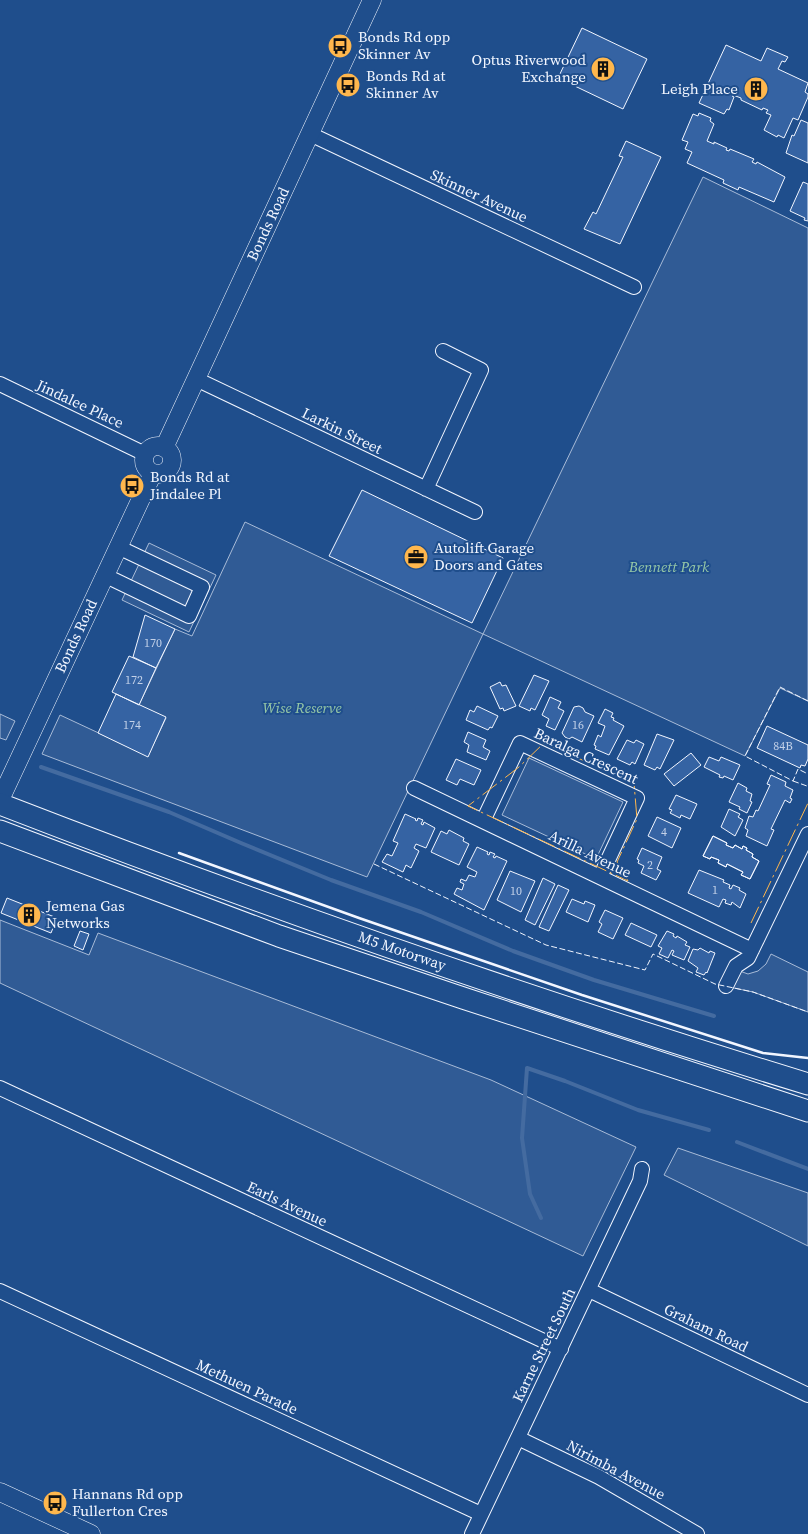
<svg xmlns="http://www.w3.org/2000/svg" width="808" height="1534" font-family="'Source Serif 4',serif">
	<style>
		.built { fill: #305b95; stroke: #a8bbd7 }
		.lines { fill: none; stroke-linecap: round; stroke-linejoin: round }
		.stream { stroke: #446ba0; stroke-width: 4 }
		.building { fill: #3563a3; stroke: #f2f6ff }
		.minor-casing { stroke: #f2f6ff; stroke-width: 16 }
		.major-casing { stroke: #f2f6ff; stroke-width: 19 }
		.highway-casing { stroke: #f2f6ff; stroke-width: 23 }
		.minor { stroke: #1f4e8c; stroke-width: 14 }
		.major { stroke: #1f4e8c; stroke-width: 18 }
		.highway { stroke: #1f4e8c; stroke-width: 21 }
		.fence { stroke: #f2f6ff; stroke-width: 1; stroke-dasharray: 6 2.5; stroke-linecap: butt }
		.wall { stroke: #f2f6ff; stroke-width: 2.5 }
		.power { stroke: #ffb74d; stroke-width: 1; stroke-dasharray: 18 4 2.5 4; stroke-linecap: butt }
		.labels { text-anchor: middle; stroke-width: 4; stroke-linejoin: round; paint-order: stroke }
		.number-label { font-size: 12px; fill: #c3d1e8 }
		.poi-label { font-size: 15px; fill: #f2f6ff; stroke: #1f4e8c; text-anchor: start }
		.street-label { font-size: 15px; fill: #f2f6ff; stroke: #1f4e8c }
		.park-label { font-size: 15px; font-style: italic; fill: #97c8a6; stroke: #1f4e8c }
	</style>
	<rect width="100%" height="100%" fill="#1f4e8c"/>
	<path class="built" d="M 703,177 L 808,228 L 808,701 L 780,688 L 745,756 L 483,634 L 367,877 L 42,754 L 60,715 L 148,756 L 166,718 L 139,705 L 175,629 L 192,636 L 245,522 L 483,634 Z
		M 149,543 L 216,575 L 189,632 L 122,600 Z
		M 0,714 L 15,721 L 6,740 L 0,738 Z
		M 529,758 L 623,802 L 596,859 L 502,815 Z
		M 0,920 L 89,955 L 98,933 L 491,1080 L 636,1147 L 583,1256 L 0,983 Z
		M 771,954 L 808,972 L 808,1012 L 753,992 L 729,987 L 737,970 L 748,974 L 758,971 L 766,964 Z
		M 678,1148 L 808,1193 L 808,1246 L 664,1175 Z"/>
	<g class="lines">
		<path class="stream" d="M 41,767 L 169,812 L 241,843 L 331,880 L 421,912 L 513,951 L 594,980 L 714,1016
			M 737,1142 L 808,1169
			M 541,1218 L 530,1194 L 522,1138 L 527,1068 L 565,1081 L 638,1110 L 709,1130"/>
	</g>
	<path class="building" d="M 582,28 L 647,59 L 623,109 L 558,78 Z
		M 726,45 L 761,61 L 767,48 L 788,57 L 785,62 L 782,61 L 778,69 L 808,83 L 805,92 L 808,94 L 808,97 L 798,120 L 793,118 L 784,138 L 778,135 L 777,137 L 764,130 L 771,115 L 766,113 L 768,110 L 763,108 L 762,110 L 741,100 L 741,98 L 733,95 L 732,96 L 734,97 L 729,110 L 727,109 L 724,114 L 699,103 Z
		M 699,113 L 711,118 L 710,121 L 714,124 L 707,141 L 714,144 L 714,142 L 727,148 L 726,150 L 729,151 L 730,149 L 754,159 L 752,162 L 756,164 L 757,162 L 785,177 L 774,202 L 739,187 L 738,190 L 723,183 L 724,180 L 687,163 L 692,152 L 685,149 L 688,142 L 682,140 L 693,114 L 698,116 Z
		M 801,120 L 808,123 L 808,163 L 786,153 L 792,135 L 794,136 Z
		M 626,141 L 661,157 L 620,244 L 584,229 L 593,212 L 596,214 L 623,157 L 619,156 Z
		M 803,182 L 808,184 L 808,221 L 804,220 L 805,218 L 790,211 Z
		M 362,490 L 503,558 L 472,623 L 329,556 Z
		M 145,615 L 175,629 L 156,668 L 133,657 Z
		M 129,656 L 156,668 L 139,705 L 112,692 Z
		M 534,675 L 549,681 L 535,710 L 531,708 L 530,711 L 519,706 Z
		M 500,682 L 502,686 L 506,685 L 516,706 L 504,711 L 503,708 L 500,709 L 490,687 Z
		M 116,694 L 166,717 L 148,757 L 98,733 Z
		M 550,697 L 561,702 L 558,708 L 564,711 L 555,730 L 546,726 L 549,719 L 542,715 Z
		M 477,706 L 498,716 L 492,728 L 490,727 L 488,730 L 466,720 L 470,710 L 474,712 Z
		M 579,706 L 583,708 L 585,712 L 594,716 L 582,742 L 572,737 L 569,739 L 565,737 L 562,733 L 574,707 Z
		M 605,709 L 613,713 L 611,717 L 614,718 L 613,720 L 624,726 L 609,755 L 595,749 L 596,746 L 594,745 L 598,735 L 601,737 L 605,726 L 598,723 Z
		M 767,726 L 808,745 L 808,759 L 805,766 L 801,765 L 800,768 L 757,748 Z
		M 468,732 L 486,740 L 483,747 L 490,751 L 486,760 L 467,752 L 469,745 L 464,742 Z
		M 657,734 L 674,740 L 660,769 L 657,767 L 655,770 L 644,765 Z
		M 627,740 L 634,743 L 636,740 L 644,744 L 635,764 L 632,762 L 630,765 L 617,759 Z
		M 691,753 L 701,765 L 674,786 L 664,774 Z
		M 709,757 L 719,761 L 721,757 L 740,765 L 733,780 L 724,776 L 723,778 L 719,777 L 720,775 L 704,767 Z
		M 456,759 L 481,770 L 474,785 L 460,779 L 457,785 L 446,780 Z
		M 771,775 L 786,782 L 785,786 L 793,790 L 790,798 L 792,799 L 790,803 L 785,800 L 771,829 L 774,830 L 767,846 L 746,836 L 748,830 L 745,828 L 749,816 L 753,817 L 756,810 L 758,811 L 770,785 L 767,784 Z
		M 738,783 L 747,788 L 746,791 L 752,794 L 750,801 L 752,802 L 747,813 L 739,809 L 740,807 L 729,802 Z
		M 676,795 L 697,804 L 690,819 L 681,815 L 680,818 L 670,813 L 672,810 L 669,809 Z
		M 729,809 L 740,814 L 738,817 L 743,820 L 735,836 L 721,827 Z
		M 405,814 L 416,819 L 415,820 L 417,821 L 418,818 L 423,820 L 421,824 L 423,825 L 424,822 L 435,828 L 426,848 L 416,844 L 414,848 L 419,851 L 411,868 L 406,865 L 403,872 L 382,862 L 387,854 L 392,856 L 398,843 L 393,841 Z
		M 657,817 L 681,828 L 672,848 L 648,836 Z
		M 449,830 L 464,838 L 463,841 L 469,844 L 459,865 L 431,852 L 441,831 L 447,834 Z
		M 713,836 L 727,843 L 726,845 L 733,848 L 735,845 L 742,849 L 743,846 L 747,848 L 746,850 L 753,854 L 752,857 L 759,861 L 750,879 L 741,875 L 743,872 L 727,864 L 726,867 L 718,863 L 719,860 L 711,857 L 710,859 L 703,856 Z
		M 713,836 L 727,843 L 726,845 L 733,848 L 735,845 L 742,849 L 743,846 L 747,848 L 746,850 L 753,854 L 752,857 L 759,861 L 750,879 L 741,875 L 743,872 L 727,864 L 726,867 L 718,863 L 719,860 L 711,857 L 710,859 L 703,856 Z
		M 477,847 L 488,852 L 487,854 L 489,855 L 490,852 L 495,854 L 493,857 L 495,858 L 496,856 L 507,861 L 484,910 L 454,894 L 457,888 L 462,890 L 464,884 L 460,882 L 461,879 L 466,881 L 469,875 L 475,877 L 477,872 L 467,867 Z
		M 642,848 L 662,857 L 657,869 L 661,871 L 656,880 L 641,873 L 644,866 L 638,863 L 639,860 L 637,859 Z
		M 699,870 L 724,880 L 723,882 L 730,885 L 729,888 L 731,889 L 733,885 L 740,888 L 739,890 L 746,894 L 740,908 L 732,902 L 731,905 L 725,903 L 726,900 L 723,899 L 719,907 L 688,893 Z
		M 510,871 L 535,881 L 521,912 L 497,900 Z
		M 543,878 L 555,884 L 535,925 L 525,920 Z
		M 558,885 L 569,890 L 549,931 L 539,927 Z
		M 7,898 L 57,918 L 51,933 L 1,913 Z
		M 572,899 L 584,904 L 585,901 L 595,905 L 588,922 L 566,912 Z
		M 605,910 L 623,918 L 613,939 L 598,932 L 602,924 L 599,922 Z
		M 631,923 L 657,935 L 651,947 L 625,935 Z
		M 80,931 L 89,934 L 83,950 L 74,946 Z
		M 667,931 L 674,934 L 673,936 L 676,938 L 677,936 L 687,942 L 685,945 L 690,947 L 684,960 L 672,955 L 674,951 L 672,950 L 668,958 L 659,954 L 662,948 L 658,946 Z
		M 700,948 L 709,953 L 710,951 L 715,953 L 707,973 L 706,972 L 704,975 L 696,972 L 698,968 L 688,961 L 693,949 L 698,950 Z"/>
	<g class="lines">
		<defs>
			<path id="minor" d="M 310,134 L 634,287
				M 196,379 L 475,512
				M 0,384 L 145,454
				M 426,489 L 481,370 L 443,351
				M 104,575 L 189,616 L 202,587 L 118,547
				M 414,788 L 752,950
				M 483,821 L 520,743 L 637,798 L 600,877
				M 726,986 L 736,966 L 748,958 L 808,834
				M 0,1088 L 561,1349
				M 589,1290 L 808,1395
				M 0,1291 L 481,1514
				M 518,1438 L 599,1477 L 697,1534
				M 472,1534 L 640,1181 L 642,1169"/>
			<path id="major" d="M144 460a14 14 0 1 1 28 0a14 14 0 1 1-28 0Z
				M 164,448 L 372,0
				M 0,800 L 153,473
				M 0,1492 L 91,1534"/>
			<path id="highway" d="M 0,804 C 266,907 536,1001 808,1084
				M 0,831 L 279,936 L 463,998 L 808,1111"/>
		</defs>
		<use href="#minor" class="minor-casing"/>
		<use href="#major" class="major-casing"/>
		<use href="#highway" class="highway-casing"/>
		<use href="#minor" class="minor"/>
		<use href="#major" class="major"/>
		<use href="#highway" class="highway"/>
		<path class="fence" d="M 808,701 L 780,687 L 745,756 L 793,781 L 798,769 L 808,774
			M 793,781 L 807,786 L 808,784
			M 374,864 L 546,945 L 645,970 L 653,954 L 715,984 L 753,992 L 808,1012"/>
		<path class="wall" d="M 179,853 L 359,918 L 582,995 L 763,1053 L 808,1058"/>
		<path class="power" d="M 544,743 L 634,783 L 637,819 L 617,862 L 628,881 L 468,806 L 519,767 Z
			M 751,923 L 808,803"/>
	</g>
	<defs>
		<symbol id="bus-disc" viewBox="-11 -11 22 22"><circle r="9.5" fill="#ffb74d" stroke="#1f4e8c"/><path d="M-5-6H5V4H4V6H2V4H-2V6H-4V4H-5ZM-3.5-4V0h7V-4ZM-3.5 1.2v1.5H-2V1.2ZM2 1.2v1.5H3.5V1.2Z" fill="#111"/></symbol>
		<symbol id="building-disc" viewBox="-11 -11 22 22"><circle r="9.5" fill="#ffb74d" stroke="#1f4e8c"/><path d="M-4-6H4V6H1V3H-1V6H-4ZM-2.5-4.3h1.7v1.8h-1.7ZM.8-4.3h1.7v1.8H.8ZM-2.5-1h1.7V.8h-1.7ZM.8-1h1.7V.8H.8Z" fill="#111"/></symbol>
		<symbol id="office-disc" viewBox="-11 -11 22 22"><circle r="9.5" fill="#ffb74d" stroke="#1f4e8c"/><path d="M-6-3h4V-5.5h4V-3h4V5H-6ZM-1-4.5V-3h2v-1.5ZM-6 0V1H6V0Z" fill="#111"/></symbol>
	</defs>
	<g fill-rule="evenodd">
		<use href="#bus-disc" x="326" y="32" width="28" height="28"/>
		<use href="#building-disc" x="589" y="55" width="28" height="28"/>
		<use href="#bus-disc" x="334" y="71" width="28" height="28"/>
		<use href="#building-disc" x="742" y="75" width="28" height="28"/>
		<use href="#bus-disc" x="118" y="472" width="28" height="28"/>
		<use href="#office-disc" x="402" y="543" width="28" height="28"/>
		<use href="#building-disc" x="15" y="901" width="28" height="28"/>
		<use href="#bus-disc" x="41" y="1489" width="28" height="28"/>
	</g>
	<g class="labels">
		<g class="number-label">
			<text x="153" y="647">170</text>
			<text x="134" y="684">172</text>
			<text x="132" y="729">174</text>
			<text x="578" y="729">16</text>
			<text x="783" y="750">84B</text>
			<text x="664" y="836">4</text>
			<text x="650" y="869">2</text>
			<text x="715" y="894">1</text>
			<text x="516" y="895">10</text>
		</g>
		<g class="poi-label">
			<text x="358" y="42">Bonds Rd opp<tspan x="358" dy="17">Skinner Av</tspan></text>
			<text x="586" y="65" text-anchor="end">Optus Riverwood<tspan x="586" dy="17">Exchange</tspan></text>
			<text x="366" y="81">Bonds Rd at<tspan x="366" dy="17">Skinner Av</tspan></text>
			<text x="738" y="94" text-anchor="end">Leigh Place</text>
			<text x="150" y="482">Bonds Rd at<tspan x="150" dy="17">Jindalee Pl</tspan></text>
			<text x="434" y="553">Autolift Garage<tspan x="434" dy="17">Doors and Gates</tspan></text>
			<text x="46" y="911">Jemena Gas<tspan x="46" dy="17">Networks</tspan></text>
			<text x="72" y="1499">Hannans Rd opp<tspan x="72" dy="17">Fullerton Cres</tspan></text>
		</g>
		<g class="street-label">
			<text transform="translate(479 196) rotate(25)" y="5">Skinner Avenue</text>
			<text transform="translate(268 224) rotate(-65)" y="5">Bonds Road</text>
			<text transform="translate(80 404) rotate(25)" y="5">Jindalee Place</text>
			<text transform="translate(342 431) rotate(26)" y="5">Larkin Street</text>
			<text transform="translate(76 636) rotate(-65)" y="5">Bonds Road</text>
			<text transform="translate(586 756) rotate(25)" y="5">Baralga Crescent</text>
			<text transform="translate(590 854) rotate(26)" y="5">Arilla Avenue</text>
			<text transform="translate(402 951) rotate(19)" y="5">M5 Motorway</text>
			<text transform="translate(287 1204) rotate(25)" y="5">Earls Avenue</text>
			<text transform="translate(706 1328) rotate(26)" y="5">Graham Road</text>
			<text transform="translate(544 1345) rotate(-64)" y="5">Karne Street South</text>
			<text transform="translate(247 1387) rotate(25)" y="5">Methuen Parade</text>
			<text transform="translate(616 1470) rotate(28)" y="5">Nirimba Avenue</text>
		</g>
		<g class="park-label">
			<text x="669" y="572">Bennett Park</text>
			<text x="302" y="713">Wise Reserve</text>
		</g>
	</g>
</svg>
